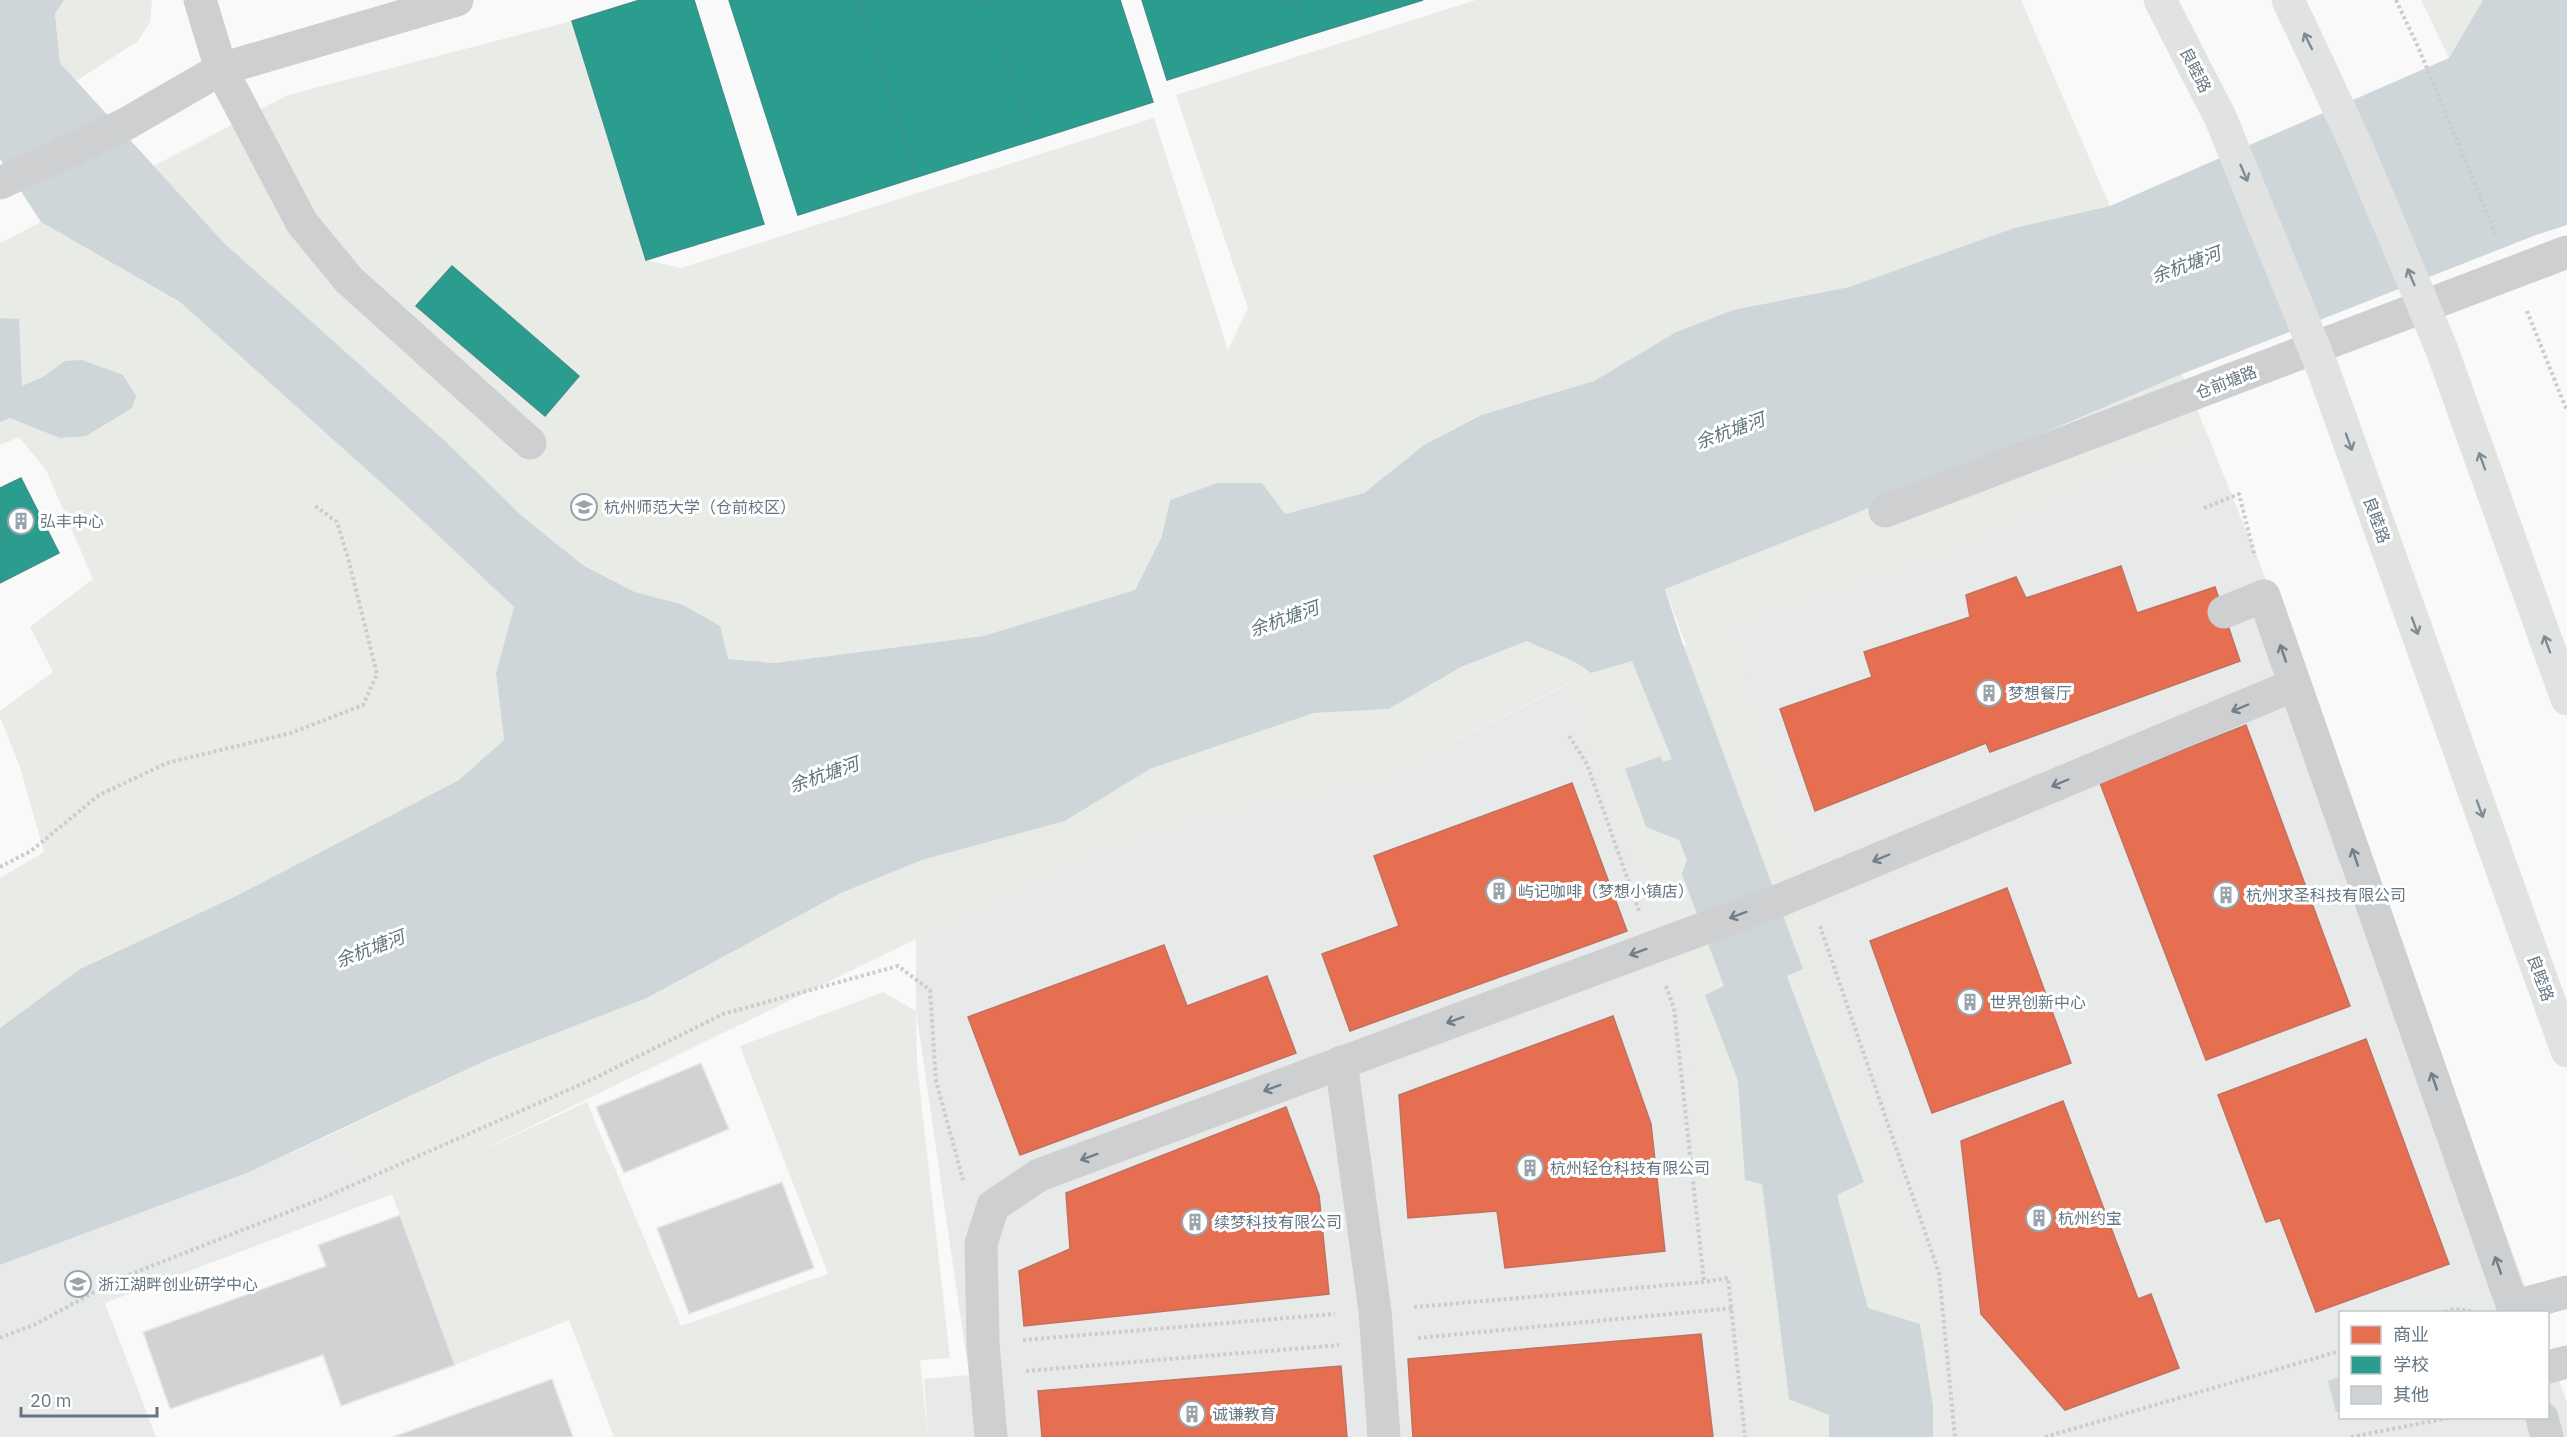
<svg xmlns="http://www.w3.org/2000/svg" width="2567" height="1437" font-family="'IBM Plex Sans','Noto Sans SC',sans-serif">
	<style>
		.built { fill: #e8e9e9 }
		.green { fill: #e8ebe6 }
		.water { fill: #ced6d9 }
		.shops { fill: #e76f51; stroke: #c07160; stroke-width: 1.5 }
		.schools { fill: #2a9d8f; stroke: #3c918b; stroke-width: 1.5 }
		.building { fill: #d0d2d3; stroke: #e8e8e8; stroke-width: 1.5 }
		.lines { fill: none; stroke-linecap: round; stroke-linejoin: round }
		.path { stroke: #cbcccd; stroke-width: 4; stroke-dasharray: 3 3; stroke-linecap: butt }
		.minor { stroke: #cecfd0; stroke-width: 33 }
		.major { stroke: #e1e2e2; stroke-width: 33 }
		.oneway { stroke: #7e8c96 }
		.oneway2 { stroke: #707f8b }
		.labels { text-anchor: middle; stroke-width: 6; stroke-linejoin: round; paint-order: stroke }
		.street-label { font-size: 16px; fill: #657683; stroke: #fff }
		.poi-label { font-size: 16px; fill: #657683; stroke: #fff; text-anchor: start }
		.water-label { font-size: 18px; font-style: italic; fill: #60757c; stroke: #fff }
	</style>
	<rect width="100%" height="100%" fill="#f9f9f9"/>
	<path class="built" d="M 2206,431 L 2301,666 L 2534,1312 L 2340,1312 L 2340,1418 L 2548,1418 L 2548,1349 L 2567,1403 L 2567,1437 L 928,1437 L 924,1379 L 969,1375 L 916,1011 L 916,939 L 1147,833 L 1373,782 L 1591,673 L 1684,646 L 1790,605 L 1895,575 L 2003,527 Z
		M 330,1135 L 392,1194 L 105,1303 L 156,1437 L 0,1437 L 0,1265 L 247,1173 Z"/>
	<path class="green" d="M 64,0 L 152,0 L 150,22 L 138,41 L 76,81 L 60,63 L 55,14 Z
		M 1476,0 L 2021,0 L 2110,206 L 2014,228 L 1849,287 L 1733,310 L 1676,332 L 1594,381 L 1480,415 L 1424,445 L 1364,493 L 1285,514 L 1217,483 L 1170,500 L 1162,536 L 1135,590 L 983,636 L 775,663 L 728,659 L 681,604 L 635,592 L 584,566 L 522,516 L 453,450 L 225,244 L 154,166 L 288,95 L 572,21 L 646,260 L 681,268 L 1154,118 L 1228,350 L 1248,308 L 1176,95 Z
		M 2421,0 L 2483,0 L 2449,58 Z
		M 41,222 L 180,302 L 407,506 L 514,607 L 496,673 L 504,740 L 459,780 L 236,896 L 80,969 L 0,1028 L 0,878 L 44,852 L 20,767 L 0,717 L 0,711 L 53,672 L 30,627 L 93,579 L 46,470 L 19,437 L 0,445 L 0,243 Z
		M 2182,374 L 2206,431 L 2003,527 L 1895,575 L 1790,605 L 1732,628 L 1805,907 L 1867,1102 L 1927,1274 L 1947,1437 L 1933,1437 L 1933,1406 L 1868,1309 L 1836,1195 L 1864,1182 L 1787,976 L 1803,968 L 1665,588 L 1838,521 Z
		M 1528,641 L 1577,661 L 1591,672 L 1632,660 L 1673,759 L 1663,762 L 1661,757 L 1646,827 L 1679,840 L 1687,860 L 1682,874 L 1724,986 L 1706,995 L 1738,1081 L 1745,1180 L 1762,1184 L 1789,1399 L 1829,1415 L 1829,1437 L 1759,1437 L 1752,1347 L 1739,1262 L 1714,1258 L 1689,999 L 1568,684 L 1373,782 L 1147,833 L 916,939 L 468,1157 L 587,1102 L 681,1326 L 828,1274 L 740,1046 L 883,992 L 916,1011 L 917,1063 L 950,1358 L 920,1360 L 928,1437 L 614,1437 L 569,1320 L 455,1365 L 392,1194 L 330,1135 L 489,1059 L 647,998 L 841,893 L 922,860 L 1065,821 L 1150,769 L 1314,713 L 1389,709 L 1461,667 Z"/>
	<path class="water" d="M 0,0 L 64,0 L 55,14 L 60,63 L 225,244 L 447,443 L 522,516 L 584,566 L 635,592 L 681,604 L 720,626 L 728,659 L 775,663 L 983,636 L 1135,590 L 1162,536 L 1170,500 L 1217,483 L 1262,483 L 1285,514 L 1364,493 L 1424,445 L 1481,415 L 1594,381 L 1676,332 L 1733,310 L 1849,287 L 2014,228 L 2110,206 L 2449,58 L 2483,0 L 2567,0 L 2567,225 L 2536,235 L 2182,374 L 1838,521 L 1665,589 L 1681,639 L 1803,969 L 1787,976 L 1864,1182 L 1837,1195 L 1868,1308 L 1920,1324 L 1933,1406 L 1933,1437 L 1829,1437 L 1829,1415 L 1789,1399 L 1762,1184 L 1745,1180 L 1738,1081 L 1705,995 L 1724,986 L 1682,874 L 1687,860 L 1679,840 L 1646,827 L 1625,769 L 1661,756 L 1663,762 L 1672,759 L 1632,661 L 1591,673 C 1572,657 1549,652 1527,641 L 1461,667 L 1389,709 L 1314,713 L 1150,769 L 1065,821 L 922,860 L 841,893 L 647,998 L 489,1059 L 247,1173 L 0,1265 L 0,1028 L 80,969 L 236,896 L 459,780 L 504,740 L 496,673 L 514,607 L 407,506 L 180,302 L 41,222 L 0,159 Z
		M 0,318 L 19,319 L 22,386 L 43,377 L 65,361 L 82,360 L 123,375 L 136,396 L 132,408 L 86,436 L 60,438 L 10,418 L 0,422 Z
		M 2340,1376 L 2340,1412 L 2336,1412 L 2328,1381 Z"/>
	<path class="shops" d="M 2121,566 L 2137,613 L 2215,587 L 2240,661 L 1990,752 L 1986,743 L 1815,811 L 1780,709 L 1872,677 L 1864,652 L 1970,617 L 1966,595 L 2016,577 L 2026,598 Z
		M 2246,725 L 2350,1006 L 2206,1060 L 2100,783 Z
		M 1572,783 L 1627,931 L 1350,1031 L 1322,954 L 1399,926 L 1374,856 Z
		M 2007,888 L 2071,1063 L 1932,1113 L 1870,941 Z
		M 1164,945 L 1187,1006 L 1267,976 L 1296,1053 L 1020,1155 L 968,1017 Z
		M 1613,1016 L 1651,1124 L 1665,1251 L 1505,1268 L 1497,1211 L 1408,1218 L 1399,1095 Z
		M 2366,1039 L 2449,1264 L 2316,1312 L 2280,1218 L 2266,1222 L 2218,1095 Z
		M 2063,1101 L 2138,1299 L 2151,1294 L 2179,1368 L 2065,1410 L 1981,1314 L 1961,1141 Z
		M 1286,1107 L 1319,1195 L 1329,1294 L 1024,1326 L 1019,1271 L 1070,1249 L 1066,1193 Z
		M 1701,1334 L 1713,1437 L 1413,1437 L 1408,1359 Z
		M 1341,1366 L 1347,1437 L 1042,1437 L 1038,1391 Z"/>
	<path class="schools" d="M 640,0 L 694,0 L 764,224 L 646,260 L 572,21 Z
		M 729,0 L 859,0 L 917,177 L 798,215 Z
		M 859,0 L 989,0 L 1034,140 L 917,177 Z
		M 989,0 L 1120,0 L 1153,102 L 1034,140 Z
		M 1142,0 L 1295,0 L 1306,36 L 1167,80 Z
		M 1295,0 L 1423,0 L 1306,36 Z
		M 452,266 L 579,376 L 545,416 L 416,306 Z
		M 21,478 L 59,553 L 0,583 L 0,488 Z"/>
	<path class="building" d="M 701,1063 L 729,1129 L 624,1173 L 596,1107 Z
		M 782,1182 L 814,1268 L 689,1314 L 657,1228 Z
		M 400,1215 L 455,1365 L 341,1406 L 323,1355 L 170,1409 L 143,1332 L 326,1266 L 318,1245 Z
		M 552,1379 L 573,1437 L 393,1437 Z"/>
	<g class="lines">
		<path class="path" d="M 2396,0 L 2419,49 L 2497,237
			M 2527,311 L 2567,411
			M 2204,508 L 2239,494 L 2255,557
			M 1569,736 L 1587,764 L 1639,911
			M 0,867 L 31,851 L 99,795 L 167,763 L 291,733 L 363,705 L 377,674 L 348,558 L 337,522 L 314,505
			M 1820,926 L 1939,1273 L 1955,1437
			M 1666,986 L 1674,1008 L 1704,1282
			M 1414,1307 L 1704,1282 L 1728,1278 L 1745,1437
			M 2445,1312 L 2454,1309 L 2471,1311
			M 0,1338 L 36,1324 L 116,1280 L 321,1199 L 593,1079 L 723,1014 L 898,966 L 930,990 L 936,1081 L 963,1180
			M 1418,1338 L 1733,1308
			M 1023,1340 L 1335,1314
			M 1026,1371 L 1339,1345
			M 2045,1437 L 2340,1351
			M 2351,1437 L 2448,1418"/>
		<path class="minor" d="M 200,0 L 221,69 L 302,223 L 349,280 L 530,443
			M 0,183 L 124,125 L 221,69 L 457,0
			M 1885,511 L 2567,252
			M 2224,612 L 2264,596 L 2513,1307 L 2567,1292
			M 1341,1062 L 1375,1311 L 1384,1437
			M 2548,1367 L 2567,1362
			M 2542,1418 L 2547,1437
			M 991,1437 L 983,1344 L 981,1244 L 993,1206 L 1039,1175 L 1783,899 L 2294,685"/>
		<path class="major" d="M 2160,0 L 2221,119 L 2324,372 L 2567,1051
			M 2288,0 L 2356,145 L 2442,350 L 2567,699"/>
	</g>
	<defs><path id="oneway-shaft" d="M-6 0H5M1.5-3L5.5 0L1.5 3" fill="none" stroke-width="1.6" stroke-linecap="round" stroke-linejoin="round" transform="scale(1.5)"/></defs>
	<g class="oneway">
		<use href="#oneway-shaft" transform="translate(2308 41) rotate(-116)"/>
		<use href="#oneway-shaft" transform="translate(2244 173) rotate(67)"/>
		<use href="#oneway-shaft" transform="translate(2411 277) rotate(-113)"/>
		<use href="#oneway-shaft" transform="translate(2349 442) rotate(70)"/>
		<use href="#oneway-shaft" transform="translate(2482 461) rotate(-110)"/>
		<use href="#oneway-shaft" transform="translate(2415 626) rotate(70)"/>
		<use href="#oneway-shaft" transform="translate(2547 644) rotate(-110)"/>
		<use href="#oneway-shaft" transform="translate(2480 809) rotate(70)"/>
	</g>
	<g class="oneway2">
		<use href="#oneway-shaft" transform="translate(2283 653) rotate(-109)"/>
		<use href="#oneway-shaft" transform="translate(2240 708) rotate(157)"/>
		<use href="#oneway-shaft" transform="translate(2060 783) rotate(157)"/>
		<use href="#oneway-shaft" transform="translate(2355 857) rotate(-109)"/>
		<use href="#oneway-shaft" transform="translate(1881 858) rotate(157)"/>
		<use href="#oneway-shaft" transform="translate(1738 915) rotate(159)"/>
		<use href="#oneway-shaft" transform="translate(1638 952) rotate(160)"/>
		<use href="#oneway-shaft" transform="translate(1455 1020) rotate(160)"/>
		<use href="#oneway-shaft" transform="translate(2434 1081) rotate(-109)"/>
		<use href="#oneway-shaft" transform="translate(1272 1088) rotate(160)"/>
		<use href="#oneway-shaft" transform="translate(1089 1157) rotate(160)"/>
		<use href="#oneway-shaft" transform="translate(2498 1265) rotate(-109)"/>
	</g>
	<defs>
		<symbol id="university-ring" viewBox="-11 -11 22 22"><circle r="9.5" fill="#fff" stroke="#99a4ac" stroke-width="1.5"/><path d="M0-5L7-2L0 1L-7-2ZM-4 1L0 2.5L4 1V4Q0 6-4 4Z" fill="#99a4ac"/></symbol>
		<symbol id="building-ring" viewBox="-11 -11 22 22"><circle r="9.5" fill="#fff" stroke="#99a4ac" stroke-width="1.5"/><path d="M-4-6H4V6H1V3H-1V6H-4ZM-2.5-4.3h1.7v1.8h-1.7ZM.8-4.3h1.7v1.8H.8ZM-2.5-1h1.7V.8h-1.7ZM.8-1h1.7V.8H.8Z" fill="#99a4ac"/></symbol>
	</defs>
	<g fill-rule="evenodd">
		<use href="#university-ring" x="569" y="492" width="30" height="30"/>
		<use href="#building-ring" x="6" y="506" width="30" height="30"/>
		<use href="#building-ring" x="1974" y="678" width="30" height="30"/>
		<use href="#building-ring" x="1484" y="876" width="30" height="30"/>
		<use href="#building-ring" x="2211" y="880" width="30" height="30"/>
		<use href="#building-ring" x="1955" y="987" width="30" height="30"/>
		<use href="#building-ring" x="1515" y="1153" width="30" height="30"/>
		<use href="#building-ring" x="2024" y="1203" width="30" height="30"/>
		<use href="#building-ring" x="1180" y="1207" width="30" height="30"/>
		<use href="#university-ring" x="63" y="1269" width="30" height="30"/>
		<use href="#building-ring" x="1177" y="1399" width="30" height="30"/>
	</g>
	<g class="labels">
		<g class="street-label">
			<text transform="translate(2196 70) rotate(63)" y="6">良睦路</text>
			<text transform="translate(2226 382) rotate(-21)" y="6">仓前塘路</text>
			<text transform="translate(2377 520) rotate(70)" y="6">良睦路</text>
			<text transform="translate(2541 978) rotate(70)" y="6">良睦路</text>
		</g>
		<g class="poi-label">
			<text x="604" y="513">杭州师范大学（仓前校区）</text>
			<text x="40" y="527">弘丰中心</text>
			<text x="2008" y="699">梦想餐厅</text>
			<text x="1518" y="897">屿记咖啡（梦想小镇店）</text>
			<text x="2246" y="901">杭州求圣科技有限公司</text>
			<text x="1990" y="1008">世界创新中心</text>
			<text x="1550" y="1174">杭州轻仓科技有限公司</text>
			<text x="2058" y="1224">杭州约宝</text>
			<text x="1214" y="1228">续梦科技有限公司</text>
			<text x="98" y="1290">浙江湖畔创业研学中心</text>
			<text x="1212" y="1420">诚谦教育</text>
		</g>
		<g class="water-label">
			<text transform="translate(2186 265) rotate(-20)" y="6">余杭塘河</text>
			<text transform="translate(1730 431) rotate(-20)" y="6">余杭塘河</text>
			<text transform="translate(1284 619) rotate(-19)" y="6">余杭塘河</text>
			<text transform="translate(824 775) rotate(-19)" y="6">余杭塘河</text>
			<text transform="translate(370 949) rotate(-21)" y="6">余杭塘河</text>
		</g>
	</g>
	<rect x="2339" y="1311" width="210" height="108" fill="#ffffff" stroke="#c1c8cd" stroke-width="1.5"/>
	<rect x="2351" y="1326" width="30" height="18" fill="#e76f51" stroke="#c1c8cd" stroke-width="1.5"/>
	<text x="2393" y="1341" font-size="18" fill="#657683">商业</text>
	<rect x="2351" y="1356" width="30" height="18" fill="#2a9d8f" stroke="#c1c8cd" stroke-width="1.5"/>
	<text x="2393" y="1371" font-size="18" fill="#657683">学校</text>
	<rect x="2351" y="1386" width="30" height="18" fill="#d0d2d3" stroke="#c1c8cd" stroke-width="1.5"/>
	<text x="2393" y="1401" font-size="18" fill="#657683">其他</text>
	<path d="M21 1407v9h136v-9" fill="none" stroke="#657683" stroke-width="3"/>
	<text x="30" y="1407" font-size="18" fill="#657683" stroke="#ffffff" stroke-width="4.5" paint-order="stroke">20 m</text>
</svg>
